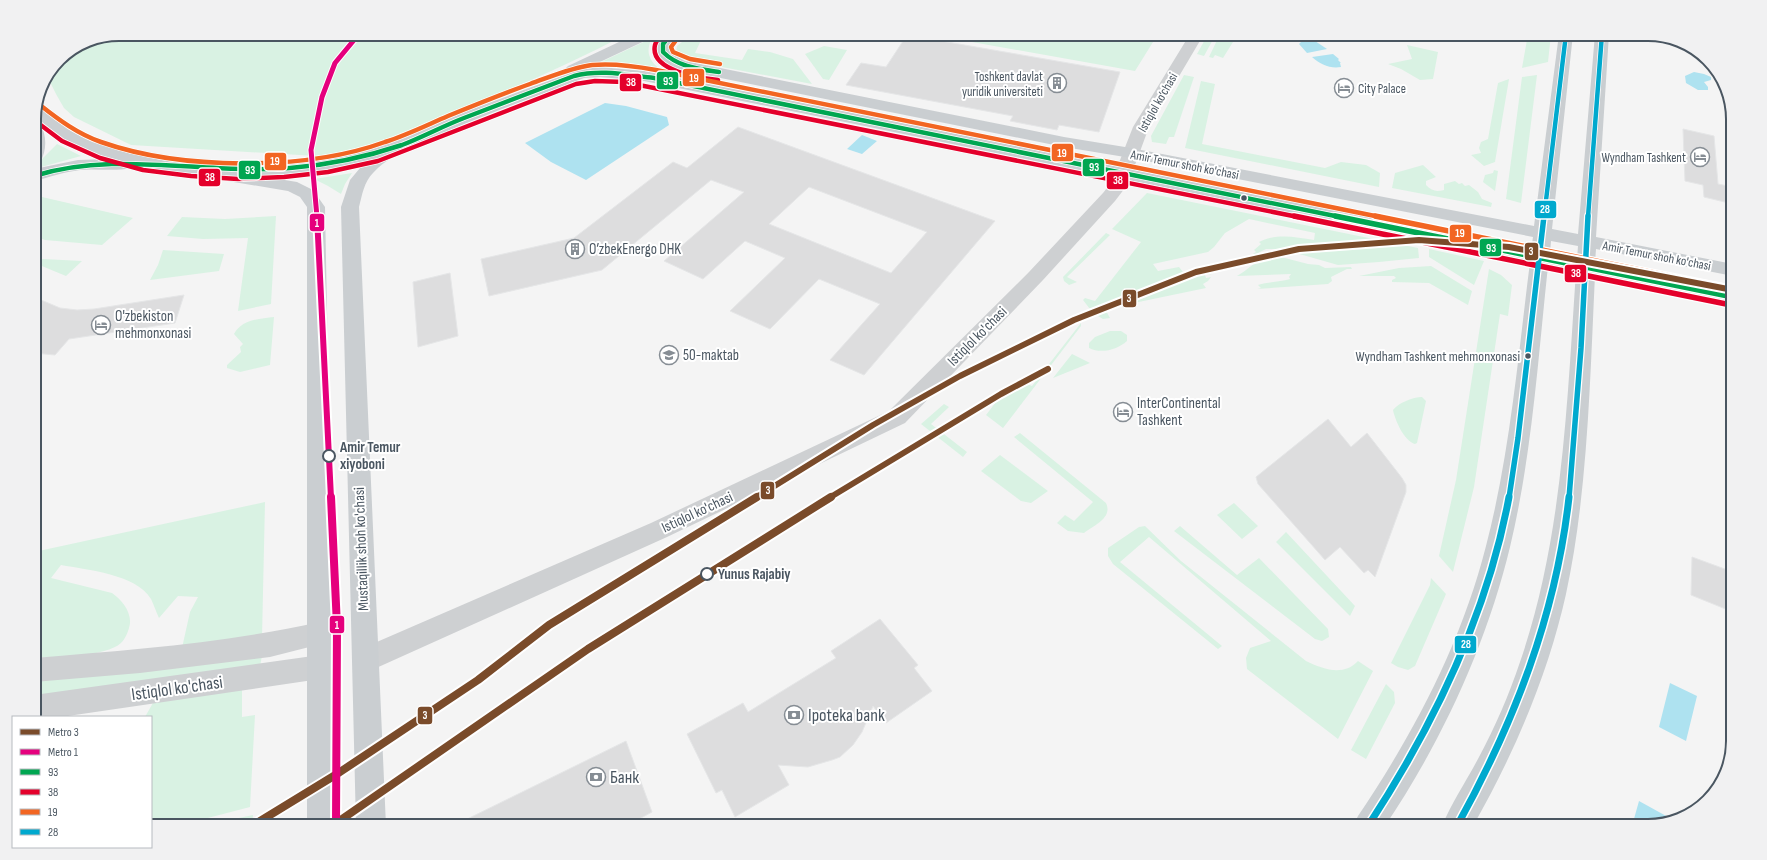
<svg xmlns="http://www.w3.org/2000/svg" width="1767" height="860" font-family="'Sofia Sans Condensed',sans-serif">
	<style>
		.green { fill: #d9f2e3 }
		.water { fill: #aee2f0 }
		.building { fill: #ddddde; stroke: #e5e6e7; fill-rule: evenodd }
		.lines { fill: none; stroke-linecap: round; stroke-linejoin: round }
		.minor { fill: #ced0d2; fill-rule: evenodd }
		.major { fill: #caced1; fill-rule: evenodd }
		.bus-1-far1-casing { stroke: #fff; stroke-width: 6 }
		.bus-1-casing { stroke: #fff; stroke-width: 8 }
		.bus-2-far1-casing { stroke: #fff; stroke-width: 6 }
		.bus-2-casing { stroke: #fff; stroke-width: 8 }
		.bus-3-far1-casing { stroke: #fff; stroke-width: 6 }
		.bus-3-casing { stroke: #fff; stroke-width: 8 }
		.bus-4-far2-casing { stroke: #fff; stroke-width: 6 }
		.bus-4-far1-casing { stroke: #fff; stroke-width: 8 }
		.bus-4-casing { stroke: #fff; stroke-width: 10 }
		.bus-1-far1 { stroke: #00a651; stroke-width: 4.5 }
		.bus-1 { stroke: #00a651; stroke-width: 5.5 }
		.bus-2-far1 { stroke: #e4002b; stroke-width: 4.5 }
		.bus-2 { stroke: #e4002b; stroke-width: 5.5 }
		.bus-3-far1 { stroke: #f26522; stroke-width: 4.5 }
		.bus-3 { stroke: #f26522; stroke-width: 5.5 }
		.bus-4-far2 { stroke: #00a9ce; stroke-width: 4.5 }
		.bus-4-far1 { stroke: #00a9ce; stroke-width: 5.5 }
		.bus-4 { stroke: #00a9ce; stroke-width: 7 }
		.metro-1-far1-casing { stroke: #fff; stroke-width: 10 }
		.metro-1-casing { stroke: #fff; stroke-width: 12 }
		.metro-2-far2-casing { stroke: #fff; stroke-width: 7 }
		.metro-2-far1-casing { stroke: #fff; stroke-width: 10 }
		.metro-2-casing { stroke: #fff; stroke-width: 12 }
		.metro-1-far1 { stroke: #7a4b2a; stroke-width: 6 }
		.metro-1 { stroke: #7a4b2a; stroke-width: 8 }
		.metro-2-far2 { stroke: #e5007d; stroke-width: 5 }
		.metro-2-far1 { stroke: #e5007d; stroke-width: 6 }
		.metro-2 { stroke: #e5007d; stroke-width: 8 }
		.bus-dot { fill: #4a5661; stroke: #fff; stroke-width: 1.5 }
		.stop-dot { fill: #fff; stroke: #4a5661; stroke-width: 2 }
		.labels { text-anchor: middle; stroke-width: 4; stroke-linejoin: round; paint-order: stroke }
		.far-poi-label { font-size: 13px; fill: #4a5661; stroke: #fff; text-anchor: end }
		.far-street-label { font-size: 13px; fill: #4a5661; stroke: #fff }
		.bus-label { font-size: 14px; fill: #4a5661; stroke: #fff; text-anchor: end }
		.poi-label { font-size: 15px; fill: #4a5661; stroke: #fff; text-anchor: start }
		.street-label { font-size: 15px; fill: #4a5661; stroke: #fff }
		.stop-label { font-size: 15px; font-weight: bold; fill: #4a5661; stroke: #fff; text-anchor: start }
		.near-street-label { font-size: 18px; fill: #4a5661; stroke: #fff }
		.near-poi-label { font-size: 18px; fill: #4a5661; stroke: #fff; text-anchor: start }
		.rim { fill: none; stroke: #4a5661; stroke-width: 2 }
		.line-badge { stroke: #fff; stroke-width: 1.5 }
		.badge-label { font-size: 11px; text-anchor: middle; font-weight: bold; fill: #fff }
	</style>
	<rect width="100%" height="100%" fill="#f4f4f4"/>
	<path class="green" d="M 119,34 L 627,34 C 568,65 507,91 446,117 C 402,135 364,153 316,156 L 131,145 L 74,117 L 64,108 L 56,94 L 51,84 L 50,72 L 59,59 L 87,40 Z
		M 692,34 L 704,34 L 695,53 L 742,60 L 748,49 L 770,52 L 793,59 L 812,84 L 680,59 L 676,53 L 677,46 Z
		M 927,34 L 1158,34 L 1135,71 Z
		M 1208,34 L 1216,34 L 1204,56 L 1197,54 Z
		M 1220,34 L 1238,34 L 1223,58 L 1215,55 L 1213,58 L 1209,57 Z
		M 1528,34 L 1551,34 L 1548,62 L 1522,68 Z
		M 652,38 C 645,52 649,61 661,70 L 630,63 L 597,64 Z
		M 1407,45 L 1438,52 L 1433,79 L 1420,80 L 1401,69 L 1388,64 L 1412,59 Z
		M 824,46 L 847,50 L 829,80 L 823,79 L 805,54 Z
		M 1184,75 L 1194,77 L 1174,137 L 1169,137 L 1166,144 L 1152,142 L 1151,136 Z
		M 1537,75 L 1521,203 L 1506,199 L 1522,77 Z
		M 1509,79 L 1495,162 L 1484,166 L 1471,155 L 1481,153 L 1479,148 L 1481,142 L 1488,139 L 1498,83 Z
		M 1201,81 L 1215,84 L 1202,144 L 1325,168 L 1341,162 L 1366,165 L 1380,173 L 1379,187 L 1185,148 Z
		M 57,144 L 81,156 L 34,169 L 34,167 Z
		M 1423,165 L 1436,177 L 1426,181 L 1426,185 C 1432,191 1436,192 1444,190 L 1444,184 L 1455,181 L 1459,184 L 1462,183 L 1465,186 L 1469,185 L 1478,192 L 1482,199 L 1492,203 L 1491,207 L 1392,188 L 1395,173 Z
		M 1494,170 L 1498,171 L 1495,191 L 1483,182 L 1485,175 L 1493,173 Z
		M 352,173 L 345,184 L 341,194 L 328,186 L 314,179 Z
		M 1147,193 L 1418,248 L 1419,258 L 1379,262 L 1338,265 L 1282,249 L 1266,249 L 1254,255 L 1253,254 L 1256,252 L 1254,250 L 1261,244 L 1259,242 C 1277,233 1295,237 1314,240 L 1315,233 L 1249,219 L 1225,233 L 1214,247 L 1208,252 L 1153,264 L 1158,271 L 1179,267 L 1183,272 L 1215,265 L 1218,268 L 1213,269 L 1215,271 L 1211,272 L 1212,274 L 1205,275 L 1206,278 L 1211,277 L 1208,281 L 1203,284 L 1206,288 L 1105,309 L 1110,318 L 1103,319 L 1093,313 L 1083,300 L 1085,298 L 1095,301 L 1141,242 L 1112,229 Z
		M 42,197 L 133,218 L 102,245 L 45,240 L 34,236 L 34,202 Z
		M 276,216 L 271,304 L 238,311 L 248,238 L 203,239 L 167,236 L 182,217 L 225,219 Z
		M 1106,233 L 1110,235 L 1067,277 L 1077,282 L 1069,285 L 1064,281 L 1063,277 Z
		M 1429,249 L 1484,261 L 1474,285 L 1429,257 Z
		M 163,250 L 224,254 L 219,271 L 150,280 L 158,265 Z
		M 1268,256 L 1281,257 L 1308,264 L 1319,265 L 1325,268 L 1351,267 L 1352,269 L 1347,269 L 1331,277 L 1332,281 L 1328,284 L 1257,289 L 1261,288 L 1258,285 C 1268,282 1280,282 1290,279 L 1289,277 L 1291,274 L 1237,276 C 1248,270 1256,260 1268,256 Z
		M 43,259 L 82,261 L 66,276 L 37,264 L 35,261 Z
		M 1431,266 L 1472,291 L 1468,305 L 1429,283 L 1392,282 L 1392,280 L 1396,278 L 1394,276 L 1359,276 L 1399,268 Z
		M 1489,269 L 1501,275 L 1512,285 L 1508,316 L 1500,314 L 1474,487 L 1453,572 L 1439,556 L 1456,480 Z
		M 274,317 L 270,365 L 240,372 L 227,368 L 227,365 L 241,352 L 240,347 L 243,344 L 234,334 C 242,319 260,319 274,317 Z
		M 1081,323 L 1081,326 L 1003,428 L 986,415 L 1009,385 L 1015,387 L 1020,381 L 1032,386 Z
		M 1110,331 L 1121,331 L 1127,335 L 1127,341 C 1117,350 1101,354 1089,348 L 1089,343 L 1095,337 Z
		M 1072,354 L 1090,363 L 1053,378 Z
		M 1422,397 L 1426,401 L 1417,443 L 1415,444 C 1404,441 1395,420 1393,410 C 1398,403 1413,397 1422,397 Z
		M 944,404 L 949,407 L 931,424 L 967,452 L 963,457 L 921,424 Z
		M 1020,433 L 1106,503 C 1113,518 1094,525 1084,533 L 1068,531 L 1057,523 L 1065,515 L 1074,521 L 1093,502 L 1014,437 Z
		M 1000,455 L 1048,491 L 1031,503 L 1021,501 L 981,471 Z
		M 265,502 L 262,638 L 182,648 L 190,612 L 198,597 L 178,596 L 159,618 C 156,612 154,605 151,599 C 136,574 87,570 61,565 L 51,578 L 112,593 C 121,599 131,611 130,623 C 129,630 126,638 121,643 C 106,657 55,657 34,658 L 34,552 Z
		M 1234,503 L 1258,526 L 1242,539 L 1217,515 Z
		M 1145,526 L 1181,561 L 1306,661 C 1323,669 1343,677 1358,661 L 1373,671 L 1338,739 L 1247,669 L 1246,658 L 1250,648 L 1271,641 L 1149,537 L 1120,562 L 1222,646 L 1218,649 L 1113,564 L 1108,556 L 1108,548 L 1139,527 Z
		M 1180,526 L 1237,575 L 1259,558 L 1328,629 L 1329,637 L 1322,641 L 1315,639 L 1174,531 Z
		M 1286,532 L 1355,606 L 1350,616 L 1276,542 Z
		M 1431,578 L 1446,594 L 1415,666 L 1408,670 L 1398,667 L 1391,663 L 1430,585 Z
		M 262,655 L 260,667 L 34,698 L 34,678 Z
		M 1386,684 L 1394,692 L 1395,703 L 1366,759 L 1351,750 Z
		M 242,689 L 242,717 L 255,715 L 250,807 L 177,826 L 151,826 L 151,717 L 145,717 L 154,701 Z
		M 253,815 L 252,826 L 201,826 Z"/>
	<path class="water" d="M 1304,39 L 1315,41 L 1327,49 L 1307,53 L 1299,44 L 1301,42 L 1300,40 Z
		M 1333,54 L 1339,59 L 1338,60 L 1341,63 L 1340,63 L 1341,67 C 1330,69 1320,64 1312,57 Z
		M 1694,72 L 1704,74 L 1711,77 L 1711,80 L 1704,82 L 1708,87 L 1708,90 L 1698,90 L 1686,83 L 1685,76 Z
		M 605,103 L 626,106 L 667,117 L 669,125 L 586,180 L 551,162 L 525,143 Z
		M 862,135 L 877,141 L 862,154 L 847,149 Z
		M 1670,683 L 1697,696 L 1686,741 L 1659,727 Z
		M 1639,801 L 1668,817 L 1667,820 L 1648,826 L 1632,826 Z"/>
	<path class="building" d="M 907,35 L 1120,72 L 1099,132 L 1059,125 L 1057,130 L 1010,121 L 1013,116 L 846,85 L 861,63 L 886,67 Z
		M 738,127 L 995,221 L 864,375 L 830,360 L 880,304 L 819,279 L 770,329 L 730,311 L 785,258 L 745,241 L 703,279 L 664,261 L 744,192 L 711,180 L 602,270 L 489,296 L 481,259 L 574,238 L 673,162 L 687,168 ZM 809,187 L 927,232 L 891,273 L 769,224 Z
		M 1683,129 L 1714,136 L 1718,184 L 1733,187 L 1733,204 L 1704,197 L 1703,185 L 1685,181 Z
		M 450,273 L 458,336 L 418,347 L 413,282 Z
		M 184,295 L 175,323 L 69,339 L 55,355 L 34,353 L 34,297 L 60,308 L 77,310 L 94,309 Z
		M 1328,419 L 1351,447 L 1367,433 L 1402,478 L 1406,485 L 1406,492 L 1375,577 L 1368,570 L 1364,573 L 1340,547 L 1325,560 L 1258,484 L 1256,477 Z
		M 1692,557 L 1733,572 L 1733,612 L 1691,595 Z
		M 880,619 L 918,665 L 914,668 L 932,691 L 886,723 L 873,706 L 862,732 L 853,745 L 840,757 L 832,760 L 808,767 L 778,765 L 789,785 L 735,817 L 722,790 L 716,793 L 687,734 L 743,703 L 748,712 L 836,658 L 831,651 Z
		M 626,741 L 652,812 L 630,824 L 625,826 L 453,826 Z"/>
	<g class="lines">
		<path class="minor" d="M 1190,34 L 1204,34 L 1149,127 L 1128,184 L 1115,201 L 1043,280 L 905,423 L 667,537 L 374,669 L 365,672 L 356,669 L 352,660 L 356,651 L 651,523 L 889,411 L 1029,272 L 1103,193 L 1111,183 L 1133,127 Z
			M 320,622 L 329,626 L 333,634 L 329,642 L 270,657 L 140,673 L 34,682 L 34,658 C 130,650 226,643 320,622 Z
			M 320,655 L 329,658 L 333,667 L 329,676 L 320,679 L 61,717 L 34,717 L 34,695 Z"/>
		<path class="major" d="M 636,34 L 655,34 L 653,37 L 585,69 L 600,67 L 644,71 L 1531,250 L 1533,237 L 1131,158 L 1064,147 L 681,70 C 661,65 647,53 663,34 L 678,34 L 671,44 L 671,53 L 685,61 L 1064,137 L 1131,148 L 1534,226 L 1559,34 L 1573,34 L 1552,229 L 1578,234 L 1595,34 L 1609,34 L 1596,237 L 1733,264 L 1733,276 L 1596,249 L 1595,263 L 1733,290 L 1733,304 L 1595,275 C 1590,379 1588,492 1566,594 C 1548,675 1514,754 1473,826 L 1442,826 C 1452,802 1467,780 1479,757 C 1495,727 1509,695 1520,662 C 1563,537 1567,403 1576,271 L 1548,266 C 1538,359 1532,455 1510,547 C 1486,646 1442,741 1385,826 L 1353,826 L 1358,816 C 1414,733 1461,644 1486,546 C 1510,454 1518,357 1530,262 L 644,81 L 600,77 L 584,78 C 528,100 470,119 416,146 C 401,153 384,160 373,173 C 364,182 362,195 359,207 L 386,826 L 356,826 L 341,207 L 350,180 L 365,162 C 336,169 279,181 251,174 L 248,170 L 251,166 L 257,165 L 318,161 L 371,149 L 408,136 L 467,111 L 570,73 L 565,69 L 568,66 ZM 1551,241 L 1578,246 L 1577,259 L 1550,253 Z
			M 36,106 L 41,108 L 55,120 L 71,131 L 89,140 L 128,153 L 161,160 L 297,182 L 313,190 L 325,207 L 337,826 L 307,826 L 307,207 L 300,197 L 288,191 L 132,165 L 130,168 C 114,172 96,168 80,170 C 64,172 50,177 34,181 L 34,170 L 39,168 L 78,160 L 109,159 C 85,151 59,141 40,124 C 47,135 47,151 40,162 L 34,163 L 34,122 L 40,124 L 34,119 Z"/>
		<defs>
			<path id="bus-1-far1" d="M 671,34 L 663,44 L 663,52 C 678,67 698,69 719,72
				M 34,128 L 38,149 L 34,158
				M 34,176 C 117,150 205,175 290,168 C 328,165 366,157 402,145 C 423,137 443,126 464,118 C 500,104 537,90 574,76 C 601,69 627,75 654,78 L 1340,217"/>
			<path id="bus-1" d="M 1335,216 L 1733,297"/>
			<path id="bus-2-far1" d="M 661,34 C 659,37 656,42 655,45 C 649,71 701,78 718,80
				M 34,120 L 62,141 L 100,158 L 143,170 L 191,176 L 238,179 L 284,177 L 328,172 L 378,161 L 576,84 L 595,81 L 624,82 L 1298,217"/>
			<path id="bus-2" d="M 1294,216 L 1731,305"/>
			<path id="bus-3-far1" d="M 677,39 L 671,47 L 673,52 L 690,59 L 720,64
				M 40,105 C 59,120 78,134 101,142 C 181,170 305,171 385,142 C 407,135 427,125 448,116 C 475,105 502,94 530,84 C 550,77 570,68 592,65 C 613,63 635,66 656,70 L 1380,217"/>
			<path id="bus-3" d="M 1375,216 L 1733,289"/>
			<path id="bus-4-far2" d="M 1544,217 L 1566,34
				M 1588,217 L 1602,34"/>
			<path id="bus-4-far1" d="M 1509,498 L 1518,438 L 1544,216
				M 1569,498 L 1581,348 L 1588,216"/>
			<path id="bus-4" d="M 1368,826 C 1434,725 1487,616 1509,497
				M 1457,826 C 1514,723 1556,615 1569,497"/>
		</defs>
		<use href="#bus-1-far1" class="bus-1-far1-casing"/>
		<use href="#bus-1" class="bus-1-casing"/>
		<use href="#bus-2-far1" class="bus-2-far1-casing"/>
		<use href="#bus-2" class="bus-2-casing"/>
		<use href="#bus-3-far1" class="bus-3-far1-casing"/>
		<use href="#bus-3" class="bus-3-casing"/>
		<use href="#bus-4-far2" class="bus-4-far2-casing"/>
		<use href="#bus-4-far1" class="bus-4-far1-casing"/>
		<use href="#bus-4" class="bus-4-casing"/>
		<use href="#bus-1-far1" class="bus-1-far1"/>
		<use href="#bus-1" class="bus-1"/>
		<use href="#bus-2-far1" class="bus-2-far1"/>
		<use href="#bus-2" class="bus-2"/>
		<use href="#bus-3-far1" class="bus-3-far1"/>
		<use href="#bus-3" class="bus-3"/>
		<use href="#bus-4-far2" class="bus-4-far2"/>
		<use href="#bus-4-far1" class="bus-4-far1"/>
		<use href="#bus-4" class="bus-4"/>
		<defs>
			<path id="metro-1-far1" d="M 755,498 L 873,425 L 960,376 L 1074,320 L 1196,272 L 1299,249 L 1419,240 L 1509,247 L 1733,290
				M 829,498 L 1001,394 L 1048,369"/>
			<path id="metro-1" d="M 252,826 L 337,774 L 478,680 L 549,625 L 757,497
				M 332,826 L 588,649 L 831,497"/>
			<path id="metro-2-far2" d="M 317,217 L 311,150 L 322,97 L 335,63 L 359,34"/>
			<path id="metro-2-far1" d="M 317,216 L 331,498"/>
			<path id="metro-2" d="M 331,497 L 337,626 L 336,826"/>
		</defs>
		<use href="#metro-1-far1" class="metro-1-far1-casing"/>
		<use href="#metro-1" class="metro-1-casing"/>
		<use href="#metro-2-far2" class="metro-2-far2-casing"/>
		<use href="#metro-2-far1" class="metro-2-far1-casing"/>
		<use href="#metro-2" class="metro-2-casing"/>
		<use href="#metro-1-far1" class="metro-1-far1"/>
		<use href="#metro-1" class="metro-1"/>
		<use href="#metro-2-far2" class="metro-2-far2"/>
		<use href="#metro-2-far1" class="metro-2-far1"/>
		<use href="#metro-2" class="metro-2"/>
	</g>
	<defs>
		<symbol id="building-ring" viewBox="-11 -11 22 22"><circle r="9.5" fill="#fff" stroke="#868d94" stroke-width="1.5"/><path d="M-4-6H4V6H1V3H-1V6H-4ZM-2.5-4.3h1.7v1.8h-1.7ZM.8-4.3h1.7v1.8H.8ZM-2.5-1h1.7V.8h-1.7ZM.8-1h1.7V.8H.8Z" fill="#868d94"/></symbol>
		<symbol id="hotel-ring" viewBox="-11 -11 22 22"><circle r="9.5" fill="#fff" stroke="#868d94" stroke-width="1.5"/><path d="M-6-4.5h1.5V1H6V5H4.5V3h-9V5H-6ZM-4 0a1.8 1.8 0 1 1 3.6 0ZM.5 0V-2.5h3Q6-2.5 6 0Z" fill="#868d94"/></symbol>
		<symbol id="school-ring" viewBox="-11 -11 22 22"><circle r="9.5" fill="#fff" stroke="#868d94" stroke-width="1.5"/><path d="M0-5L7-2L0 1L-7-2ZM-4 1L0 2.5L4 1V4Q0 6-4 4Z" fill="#868d94"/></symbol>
		<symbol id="bank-ring" viewBox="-11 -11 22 22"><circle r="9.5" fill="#fff" stroke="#868d94" stroke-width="1.5"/><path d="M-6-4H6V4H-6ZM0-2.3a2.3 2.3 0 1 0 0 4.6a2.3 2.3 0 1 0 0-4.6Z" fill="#868d94"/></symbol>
	</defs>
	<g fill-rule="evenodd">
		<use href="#building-ring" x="1046" y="72" width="22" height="22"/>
		<use href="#hotel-ring" x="1333" y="77" width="22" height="22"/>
		<use href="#hotel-ring" x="1689" y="146" width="22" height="22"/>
		<use href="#building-ring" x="564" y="238" width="22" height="22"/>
		<use href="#hotel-ring" x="90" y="314" width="22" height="22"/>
		<use href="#school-ring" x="658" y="344" width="22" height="22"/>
		<use href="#hotel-ring" x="1112" y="401" width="22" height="22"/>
		<use href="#bank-ring" x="783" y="704" width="22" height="22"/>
		<use href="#bank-ring" x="585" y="766" width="22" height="22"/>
	</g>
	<g class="bus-dot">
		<circle cx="1244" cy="198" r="3.5"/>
		<circle cx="1528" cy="356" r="3.5"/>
	</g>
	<g class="stop-dot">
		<circle cx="329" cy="456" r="6"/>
		<circle cx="707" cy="574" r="6"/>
	</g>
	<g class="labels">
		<g class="far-poi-label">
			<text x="1043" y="81">Toshkent davlat<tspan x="1043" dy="15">yuridik universiteti</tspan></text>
			<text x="1358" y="93" text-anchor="start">City Palace</text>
			<text x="1686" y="162">Wyndham Tashkent</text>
		</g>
		<g class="far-street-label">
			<text transform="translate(1157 102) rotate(-60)" y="5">Istiqlol ko‘chasi</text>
			<text transform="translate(1185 164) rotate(11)" y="5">Amir Temur shoh ko'chasi</text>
			<text transform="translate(1657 255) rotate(11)" y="5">Amir Temur shoh ko'chasi</text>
		</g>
		<g class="bus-label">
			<text x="1520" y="361">Wyndham Tashkent mehmonxonasi</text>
		</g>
		<g class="poi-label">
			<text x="589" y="254">O’zbekEnergo DHK</text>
			<text x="115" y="321">O'zbekiston<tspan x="115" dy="17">mehmonxonasi</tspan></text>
			<text x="683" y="360">50-maktab</text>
			<text x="1137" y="408">InterContinental<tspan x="1137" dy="17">Tashkent</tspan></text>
		</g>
		<g class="street-label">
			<text transform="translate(977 336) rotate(-45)" y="5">Istiqlol ko'chasi</text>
			<text transform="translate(697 512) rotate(-25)" y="5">Istiqlol ko'chasi</text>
			<text transform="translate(361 549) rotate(-92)" y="5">Mustaqillik shoh ko'chasi</text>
		</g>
		<g class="stop-label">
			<text x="340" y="452">Amir Temur<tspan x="340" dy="17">xiyoboni</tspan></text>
			<text x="718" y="579">Yunus Rajabiy</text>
		</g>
		<g class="near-street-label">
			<text transform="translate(177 688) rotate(-8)" y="6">Istiqlol ko'chasi</text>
		</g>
		<g class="near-poi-label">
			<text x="808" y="721">Ipoteka bank</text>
			<text x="610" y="783">Банк</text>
		</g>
	</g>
	<path d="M0 0H1767V860H0ZM119 41H1648A78 78 0 0 1 1726 119V741A78 78 0 0 1 1648 819H119A78 78 0 0 1 41 741V119A78 78 0 0 1 119 41Z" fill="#f1f1f2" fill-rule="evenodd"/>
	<path class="rim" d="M119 41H1648A78 78 0 0 1 1726 119V741A78 78 0 0 1 1648 819H119A78 78 0 0 1 41 741V119A78 78 0 0 1 119 41Z"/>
	<g class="line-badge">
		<rect x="682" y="68" width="23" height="19" rx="4" fill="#f26522"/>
		<rect x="656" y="71" width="23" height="19" rx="4" fill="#00a651"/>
		<rect x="619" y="73" width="23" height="19" rx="4" fill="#e4002b"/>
		<rect x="1051" y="143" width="23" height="19" rx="4" fill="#f26522"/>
		<rect x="264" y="152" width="23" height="19" rx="4" fill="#f26522"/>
		<rect x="1082" y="158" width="23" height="19" rx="4" fill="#00a651"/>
		<rect x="238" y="160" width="23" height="20" rx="4" fill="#00a651"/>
		<rect x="198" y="168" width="23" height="19" rx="4" fill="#e4002b"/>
		<rect x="1106" y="171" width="23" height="19" rx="4" fill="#e4002b"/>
		<rect x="1534" y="200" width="23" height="19" rx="4" fill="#00a9ce"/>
		<rect x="309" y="213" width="16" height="19" rx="4" fill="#e5007d"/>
		<rect x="1449" y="224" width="23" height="19" rx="4" fill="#f26522"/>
		<rect x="1479" y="238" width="23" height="19" rx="4" fill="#00a651"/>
		<rect x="1524" y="242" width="15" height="19" rx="4" fill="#7a4b2a"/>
		<rect x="1564" y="264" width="23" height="19" rx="4" fill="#e4002b"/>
		<rect x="1122" y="289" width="15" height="19" rx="4" fill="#7a4b2a"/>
		<rect x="760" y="481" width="15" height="19" rx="4" fill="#7a4b2a"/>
		<rect x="329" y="615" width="16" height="19" rx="4" fill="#e5007d"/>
		<rect x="1454" y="635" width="23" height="19" rx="4" fill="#00a9ce"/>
		<rect x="417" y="706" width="16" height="19" rx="4" fill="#7a4b2a"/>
	</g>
	<g class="badge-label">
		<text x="694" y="82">19</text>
		<text x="668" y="85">93</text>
		<text x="631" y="86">38</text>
		<text x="1062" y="157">19</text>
		<text x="275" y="165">19</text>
		<text x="1094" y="171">93</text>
		<text x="250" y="174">93</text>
		<text x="210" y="181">38</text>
		<text x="1118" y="184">38</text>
		<text x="1545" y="213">28</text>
		<text x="317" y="227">1</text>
		<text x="1460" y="237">19</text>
		<text x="1491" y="252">93</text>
		<text x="1531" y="255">3</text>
		<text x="1576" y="277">38</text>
		<text x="1129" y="302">3</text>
		<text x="768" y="494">3</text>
		<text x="337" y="629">1</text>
		<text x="1466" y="648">28</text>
		<text x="425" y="719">3</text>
	</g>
	<rect x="12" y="716" width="140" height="132" fill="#ffffff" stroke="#b7bbc0"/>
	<rect x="20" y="729" width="20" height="6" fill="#7a4b2a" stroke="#b7bbc0"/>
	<text x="48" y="736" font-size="12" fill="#4a5661">Metro 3</text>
	<rect x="20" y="749" width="20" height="6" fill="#e5007d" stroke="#b7bbc0"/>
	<text x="48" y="756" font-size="12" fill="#4a5661">Metro 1</text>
	<rect x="20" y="769" width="20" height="6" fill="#00a651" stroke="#b7bbc0"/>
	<text x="48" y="776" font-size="12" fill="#4a5661">93</text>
	<rect x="20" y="789" width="20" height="6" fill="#e4002b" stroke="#b7bbc0"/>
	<text x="48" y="796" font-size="12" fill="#4a5661">38</text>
	<rect x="20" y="809" width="20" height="6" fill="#f26522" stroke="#b7bbc0"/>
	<text x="48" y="816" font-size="12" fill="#4a5661">19</text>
	<rect x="20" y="829" width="20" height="6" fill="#00a9ce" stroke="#b7bbc0"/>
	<text x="48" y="836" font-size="12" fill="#4a5661">28</text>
</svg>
